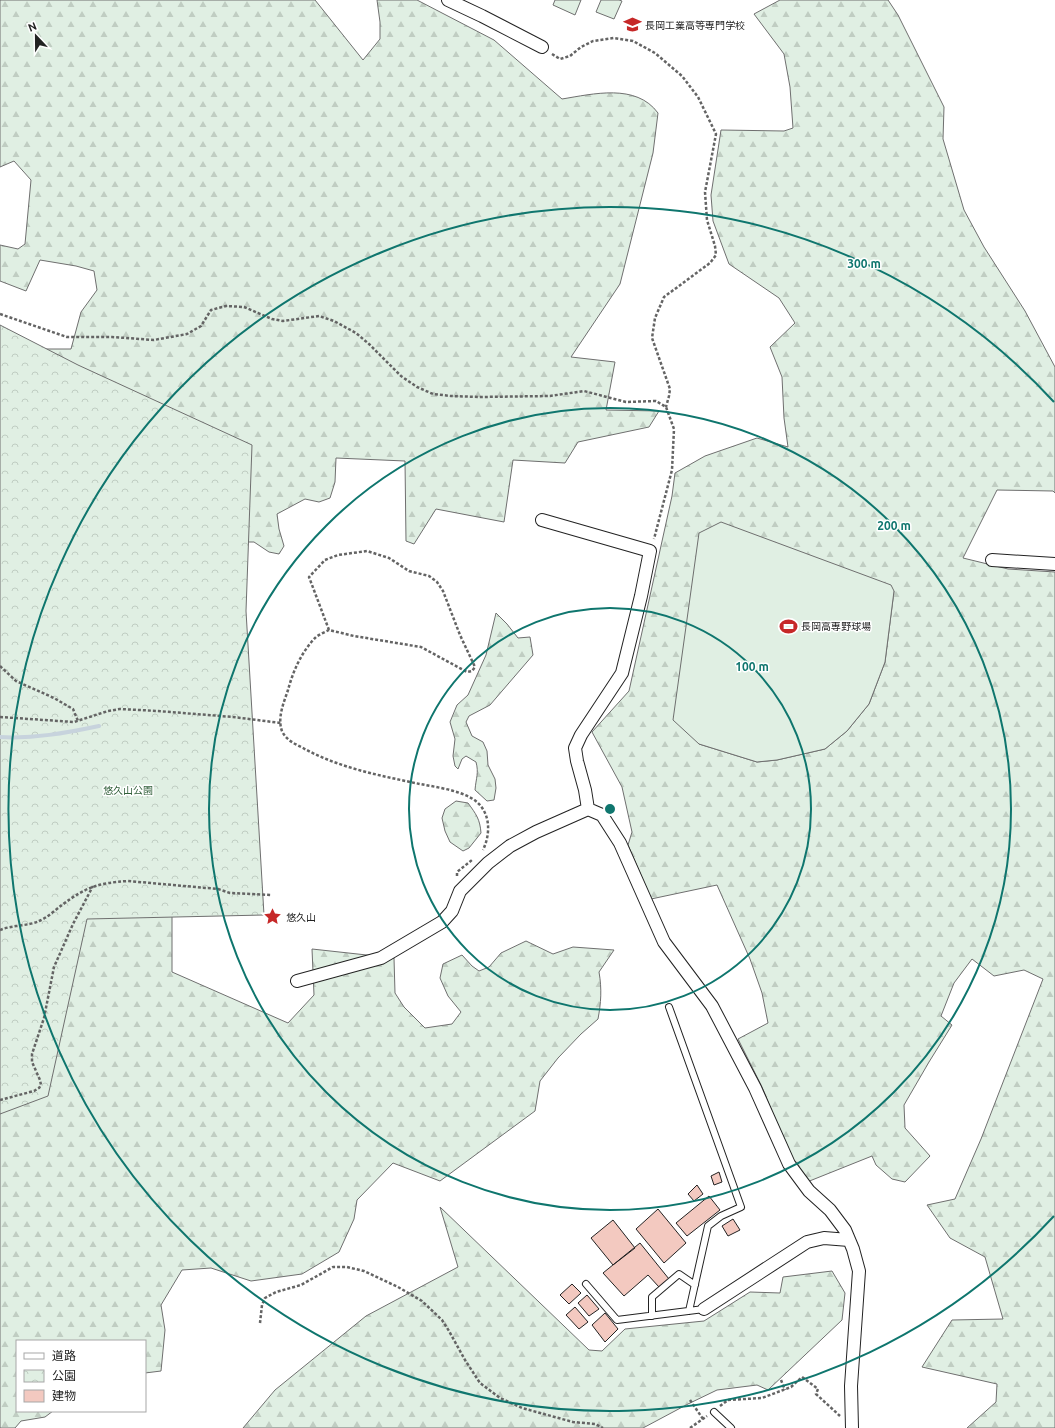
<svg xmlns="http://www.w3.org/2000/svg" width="1055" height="1428" font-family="Ubuntu,'Noto Sans JP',sans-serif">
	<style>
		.forest { fill: url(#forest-firs); stroke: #6f6f6f; fill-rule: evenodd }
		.park { fill: url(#park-crowns); stroke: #6f6f6f }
		.pitch { fill: #e0efe3; stroke: #6f6f6f }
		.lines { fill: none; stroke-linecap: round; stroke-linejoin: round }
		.stream { stroke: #c7d3dd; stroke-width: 4 }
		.building { fill: #f3c9c0; stroke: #222 }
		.lane-casing { stroke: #222; stroke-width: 8 }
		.street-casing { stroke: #222; stroke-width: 14 }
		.path { stroke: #646464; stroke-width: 2.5; stroke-dasharray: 3 2; stroke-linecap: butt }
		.lane { stroke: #fff; stroke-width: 6 }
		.street { stroke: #fff; stroke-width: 12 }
		.ring { fill: none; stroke: #0f766e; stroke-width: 2 }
		.labels { text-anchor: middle; stroke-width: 3; stroke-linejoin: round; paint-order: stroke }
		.poi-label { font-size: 10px; fill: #222; stroke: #fff; text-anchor: start }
		.park-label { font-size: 10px; fill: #2f5e38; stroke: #fff }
		.centre { fill: #0f766e; stroke: #fff; stroke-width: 2 }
		.ring-label { font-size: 12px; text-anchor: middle; font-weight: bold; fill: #0f766e; stroke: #fff; stroke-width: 3; stroke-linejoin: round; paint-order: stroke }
	</style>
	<defs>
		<pattern id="forest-firs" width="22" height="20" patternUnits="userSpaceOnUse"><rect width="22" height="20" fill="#e0efe3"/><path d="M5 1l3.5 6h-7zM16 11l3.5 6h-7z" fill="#c0cdc2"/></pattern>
		<pattern id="park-crowns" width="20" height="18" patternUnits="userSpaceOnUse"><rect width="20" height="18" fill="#e0efe3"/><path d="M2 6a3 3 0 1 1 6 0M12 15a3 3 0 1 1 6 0" fill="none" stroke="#c0cdc2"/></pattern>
	</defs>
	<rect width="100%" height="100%" fill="#fff"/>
	<path class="forest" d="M 0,0 L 315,0 L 363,60 L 380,39 L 380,22 L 377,0 L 417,0 L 494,40 L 562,99 C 593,94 636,83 658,113 L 653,153 L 620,284 L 571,357 L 615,362 L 606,410 L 659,411 L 649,427 L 578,442 L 565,463 L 513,460 L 504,522 L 436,509 L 414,544 L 406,541 L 405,461 L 336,458 L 335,482 L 330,498 L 319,502 L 305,499 L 277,514 L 279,529 L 284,546 L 279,554 L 269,552 L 254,542 L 241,542 L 31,349 L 71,349 L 81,312 L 97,290 L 94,271 L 76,266 L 40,260 L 26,291 L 0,281 L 0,245 L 18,249 L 25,244 L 31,180 L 14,161 L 0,167 Z
		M 780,0 L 888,0 L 898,15 L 944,107 L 943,139 L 964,210 L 984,247 L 1025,311 L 1055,367 L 1055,493 L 1053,491 L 997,490 L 963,558 L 1008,569 L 1055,572 L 1055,1428 L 967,1428 L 996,1402 L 997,1384 L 922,1367 L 952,1320 L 1003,1319 L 985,1257 L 950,1238 L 927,1205 L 955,1199 L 981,1139 L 1043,979 L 1024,970 L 994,976 L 972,959 L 954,983 L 941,1016 L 952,1025 L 929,1062 L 904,1105 L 905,1128 L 930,1156 L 905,1182 L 892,1179 L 876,1165 L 872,1156 L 807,1182 L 789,1154 L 762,1087 L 738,1039 L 768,1023 L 762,993 L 750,959 L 717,885 L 651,899 L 628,845 L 632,832 L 622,787 L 592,732 L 629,691 L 672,496 L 675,473 L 705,456 L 757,438 L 788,447 L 784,418 L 782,377 L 770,347 L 795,323 L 779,298 L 729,264 L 713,221 L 711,195 L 721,130 L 784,131 L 793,128 L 790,87 L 784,54 L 754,14 ZM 894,591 L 885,662 L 869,704 L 847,731 L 825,749 L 777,760 L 757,762 L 699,744 Z
		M 496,613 L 507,624 L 518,638 L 530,637 L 533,655 L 490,705 L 469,716 L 466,722 L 472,736 L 483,742 L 487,751 L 488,765 L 495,779 L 496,788 L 494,800 L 487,801 L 475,790 C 476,778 479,773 476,762 L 466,756 L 462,759 L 458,769 L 455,766 L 453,756 L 455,739 L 450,722 L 457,705 L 468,695 L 486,655 Z
		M 0,740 L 172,913 L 172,972 L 288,1023 L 314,995 L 312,949 L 394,958 L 395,993 L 404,1007 L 425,1028 L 452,1024 L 461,1012 L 448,996 L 440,978 L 443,964 L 462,955 L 472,966 L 479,971 L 489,967 L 501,953 L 526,941 L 553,954 L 573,947 L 614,950 L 599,972 C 602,989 601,1003 598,1019 L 581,1034 L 558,1058 L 540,1081 L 535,1111 L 440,1181 L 393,1163 L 357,1200 L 354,1219 L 339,1252 L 302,1274 L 251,1281 L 211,1268 L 182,1270 L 161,1305 L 165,1330 L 161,1371 L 145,1373 L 145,1341 L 17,1341 L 17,1411 L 53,1411 L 45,1417 L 21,1421 L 15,1428 L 0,1428 Z
		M 456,801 L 468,803 C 476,814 480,819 481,833 L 469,848 L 463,851 L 450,842 L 445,831 L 442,818 L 445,809 Z
		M 440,1207 L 589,1350 L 602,1351 L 625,1329 L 704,1321 L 750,1292 L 780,1293 L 783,1277 L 832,1271 L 845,1293 L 842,1320 L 768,1390 L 757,1385 L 717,1390 L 688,1404 L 643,1428 L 243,1428 L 275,1390 L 366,1316 L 458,1267 Z"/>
	<path class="park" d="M 0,325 L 78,365 L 252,445 L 246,611 L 264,915 L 87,919 L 48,1096 L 0,1114 Z"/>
	<path class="pitch" d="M 555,0 L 581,0 L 575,15 L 553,5 Z
		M 601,0 L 619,0 L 622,1 L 614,19 L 596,12 Z
		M 721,522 L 891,585 L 894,591 L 885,662 L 869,704 L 847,731 L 825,749 L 777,760 L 757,762 L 699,744 L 673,720 L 699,533 Z"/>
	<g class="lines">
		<path class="stream" d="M 0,737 C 33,739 66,733 99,726"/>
	</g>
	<path class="building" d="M 719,1172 L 722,1182 L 714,1185 L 711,1176 Z
		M 697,1185 L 703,1194 L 694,1201 L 688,1194 Z
		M 709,1196 L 720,1210 L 687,1236 L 676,1223 Z
		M 658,1209 L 686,1243 L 664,1263 L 636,1229 Z
		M 733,1219 L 740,1230 L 728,1236 L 722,1226 Z
		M 613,1220 L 635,1248 L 613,1265 L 591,1238 Z
		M 640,1243 L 669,1279 L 659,1287 L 648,1275 L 624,1296 L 603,1273 Z
		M 572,1284 L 581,1293 L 569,1304 L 560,1295 Z
		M 587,1295 L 599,1309 L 589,1316 L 578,1303 Z
		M 575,1307 L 588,1322 L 579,1329 L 566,1315 Z
		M 605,1313 L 618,1329 L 605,1342 L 592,1325 Z"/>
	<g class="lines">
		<defs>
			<path id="lane" d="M 669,1007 L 741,1207 L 721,1216 L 708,1226 L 689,1311
				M 586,1284 L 617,1320 L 704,1309
				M 652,1316 L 652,1297 L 679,1274 L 695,1285
				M 714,1412 L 731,1428"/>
			<path id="street" d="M 448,0 L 482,16 L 542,47
				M 542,520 L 650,551 L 641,596 L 622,673 L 581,735 L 575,748 L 577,761 L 585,790 L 588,809
				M 992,560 L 1055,564
				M 297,981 L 381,958 L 442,922 L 452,911 L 460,891 L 488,863 L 510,846 L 536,832 L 588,809 L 602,815 L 620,843 L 664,942 L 712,1006 L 755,1088 L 789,1164 L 809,1191 L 830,1210 L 845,1230 L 853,1249 L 859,1271 L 851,1386 L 852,1428
				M 704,1309 L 807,1242 L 824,1238 L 849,1240"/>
		</defs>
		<use href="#lane" class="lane-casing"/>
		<use href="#street" class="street-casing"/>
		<path class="path" d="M 552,54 L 560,59 L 570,56 L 581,47 L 593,41 L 614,38 L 633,41 L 655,53 L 682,76 L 698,97 L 716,134 L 705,192 L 707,220 L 715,246 L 716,255 L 710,263 L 664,297 L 655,318 L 652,338 L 670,389 L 669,396 L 666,407
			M 0,314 L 67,337 L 112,337 L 154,340 L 187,334 L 201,326 L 211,310 L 226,306 L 244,307 L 272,319 L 283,321 L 319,316 L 334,321 L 356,333 L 369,344 L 401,376 L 417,387 L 433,394 L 451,396 L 479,397 L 550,396 L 584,391 L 626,402 L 656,401 L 666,407 L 674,429 L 672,470 L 654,539
			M 329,630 L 309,577 L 325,560 L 338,555 L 367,551 L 389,558 L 409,571 L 429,576 L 437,582 L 443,591 L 460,635 L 475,667 L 472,671 L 467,672 L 421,647 L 354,636 L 329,630 C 325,632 320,634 316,637 C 302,651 293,671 288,690 C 284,702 277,718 282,731 C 286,740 295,744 303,748 C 337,767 377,775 415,783 C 434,787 456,789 473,799 C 491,811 491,833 483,850
			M 0,666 L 16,681 L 54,698 L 73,709 L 78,721
			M 0,717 L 74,722 L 108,711 L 120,709 L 158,711 L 233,717 L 281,723
			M 457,876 L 457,872 L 472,860
			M 0,930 C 12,925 29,926 39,921 C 47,918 55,910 62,905 C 86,887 98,883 128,881 L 218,889 L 230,893 L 272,895
			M 0,1100 L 34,1091 L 39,1088 L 41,1085 L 40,1080 L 32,1062 L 32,1054 L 44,1018 L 54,967 L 73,924 L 93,886
			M 260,1323 L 262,1305 L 265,1298 L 276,1292 L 301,1285 L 333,1267 L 347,1267 L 364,1271 L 398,1287 L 422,1301 L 442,1320 L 449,1331 L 465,1360 L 480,1383 L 500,1398 L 522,1408 L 573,1422 L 595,1424 L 603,1428
			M 781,1380 L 785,1390
			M 690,1400 L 703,1419
			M 720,1406 L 728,1400 L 762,1398 L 791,1387 L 802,1377 L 818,1389 L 816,1394 L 840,1416
			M 690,1428 L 707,1416"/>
		<use href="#lane" class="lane"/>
		<use href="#street" class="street"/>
	</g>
	<g class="ring">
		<circle cx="610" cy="809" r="201"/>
		<circle cx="610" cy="809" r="401"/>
		<path d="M1054 1216A602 602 0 1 1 1054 402"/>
	</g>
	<defs>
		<symbol id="university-bare" viewBox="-9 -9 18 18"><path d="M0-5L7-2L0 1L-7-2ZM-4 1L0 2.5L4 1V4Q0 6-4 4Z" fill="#c62828" stroke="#fff" stroke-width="2.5" paint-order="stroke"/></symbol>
		<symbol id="stadium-bare" viewBox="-9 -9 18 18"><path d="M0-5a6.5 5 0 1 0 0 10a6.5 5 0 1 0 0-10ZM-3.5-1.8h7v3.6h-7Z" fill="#c62828" stroke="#fff" stroke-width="2.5" paint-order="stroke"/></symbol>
		<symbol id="sight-bare" viewBox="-9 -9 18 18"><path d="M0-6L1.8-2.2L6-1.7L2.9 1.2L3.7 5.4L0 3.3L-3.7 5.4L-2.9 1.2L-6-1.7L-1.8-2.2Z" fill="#c62828" stroke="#fff" stroke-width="2.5" paint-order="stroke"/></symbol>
	</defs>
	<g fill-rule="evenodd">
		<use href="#university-bare" x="620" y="12" width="25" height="25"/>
		<use href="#stadium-bare" x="776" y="614" width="25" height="25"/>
		<use href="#sight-bare" x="260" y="904" width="25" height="25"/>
	</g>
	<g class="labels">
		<g class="poi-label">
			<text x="645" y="29">長岡工業高等専門学校</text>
			<text x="801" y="630">長岡高専野球場</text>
			<text x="286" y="921">悠久山</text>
		</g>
		<g class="park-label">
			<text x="128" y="794">悠久山公園</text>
		</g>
	</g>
	<circle cx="610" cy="809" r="6" class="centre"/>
	<g class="ring-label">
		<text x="864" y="268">300 m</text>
		<text x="894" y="530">200 m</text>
		<text x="752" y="671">100 m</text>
	</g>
	<rect x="16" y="1340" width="130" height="72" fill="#ffffff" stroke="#a7a7a7"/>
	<rect x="24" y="1353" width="20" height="6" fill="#ffffff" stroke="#a7a7a7"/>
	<text x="52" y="1360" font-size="12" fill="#222222">道路</text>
	<rect x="24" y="1370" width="20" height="12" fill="url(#park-crowns)" stroke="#a7a7a7"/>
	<text x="52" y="1380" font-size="12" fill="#222222">公園</text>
	<rect x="24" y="1390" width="20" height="12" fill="#f3c9c0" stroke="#a7a7a7"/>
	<text x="52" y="1400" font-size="12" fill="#222222">建物</text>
	<g transform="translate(36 36) rotate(338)" stroke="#ffffff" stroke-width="3" paint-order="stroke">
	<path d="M0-3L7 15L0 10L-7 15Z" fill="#222222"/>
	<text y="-6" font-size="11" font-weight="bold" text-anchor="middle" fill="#222222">N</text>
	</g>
</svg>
